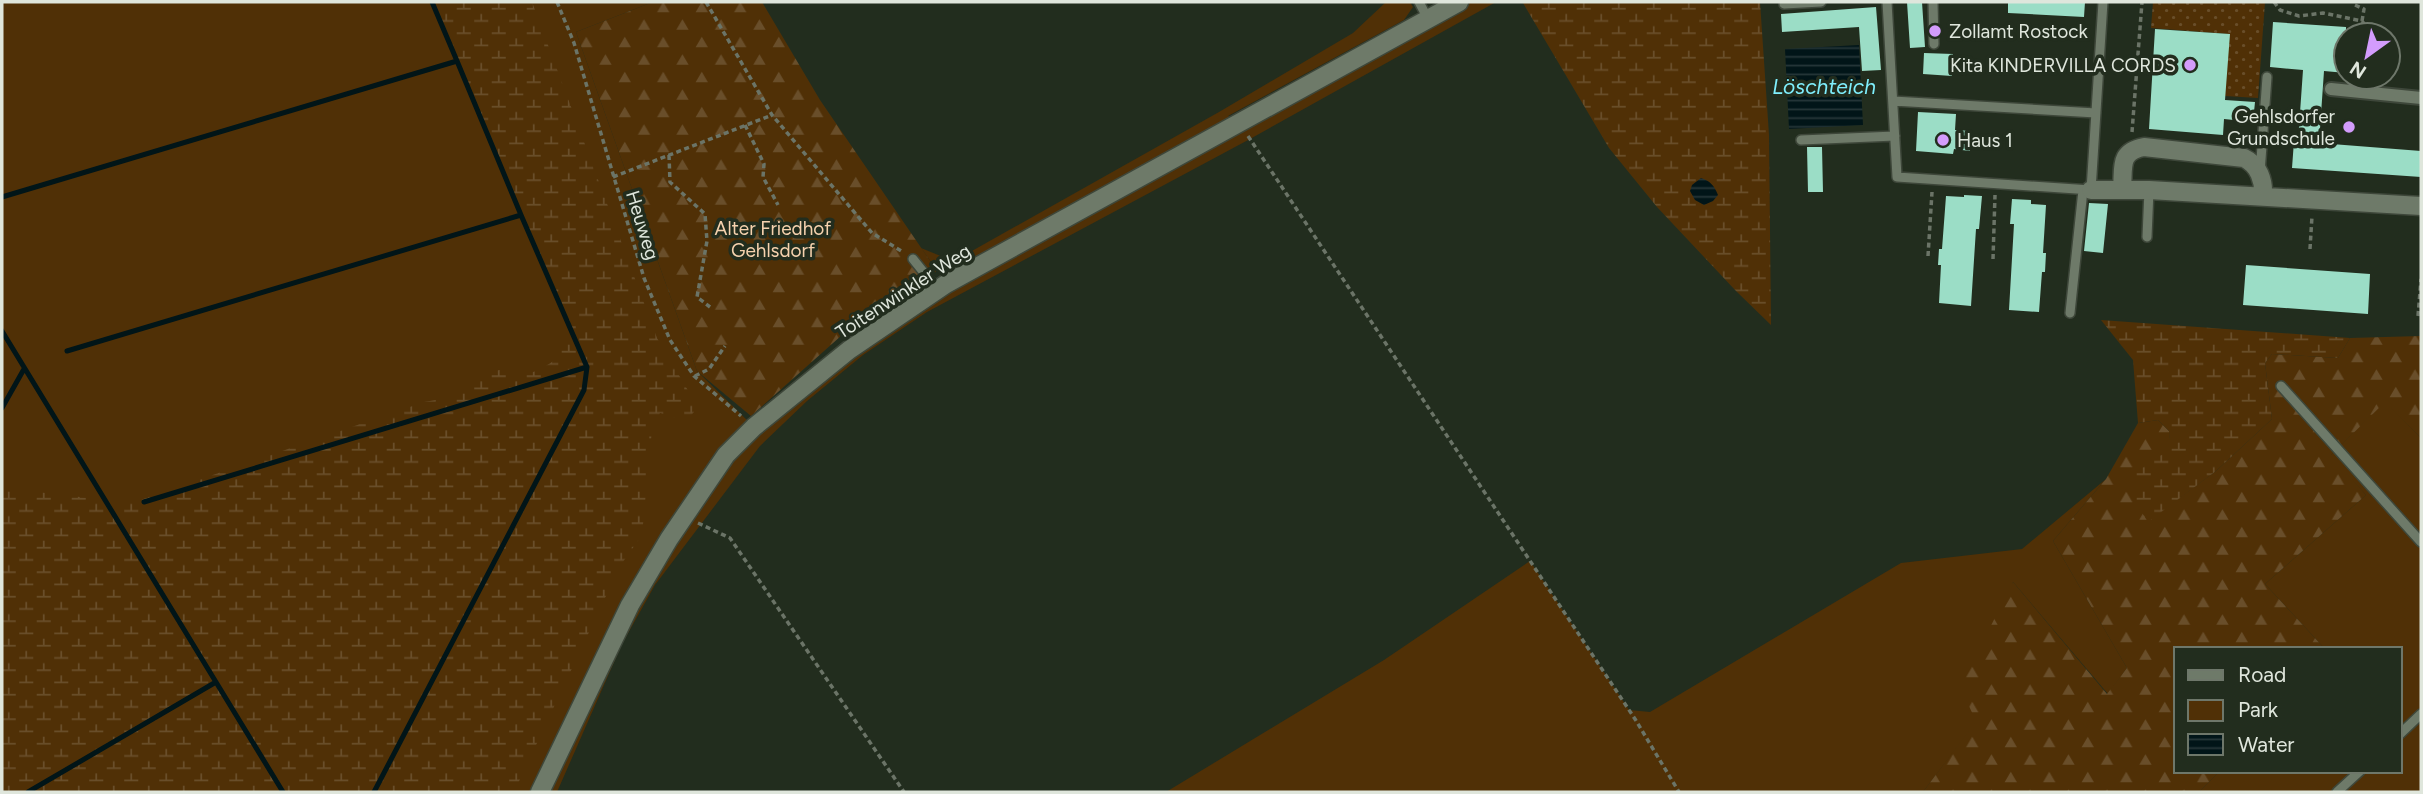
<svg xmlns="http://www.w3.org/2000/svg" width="2423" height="794" font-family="Figtree,sans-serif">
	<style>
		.green { fill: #503006 }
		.forest { fill: url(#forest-firs) }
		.wetland { fill: url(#wetland-marsh) }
		.park { fill: url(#park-dots) }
		.water { fill: url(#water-rules) }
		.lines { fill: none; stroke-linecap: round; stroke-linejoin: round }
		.stream { stroke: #011518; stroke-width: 5 }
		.building { fill: #9bddc6 }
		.service-casing { stroke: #3e473a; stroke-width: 12 }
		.pedestrian-casing { stroke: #3e473a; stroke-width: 16 }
		.minor-casing { stroke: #3e473a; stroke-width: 21 }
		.path { stroke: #6b7467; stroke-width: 3.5; stroke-dasharray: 5 3.5; stroke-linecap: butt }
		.service { stroke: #6e7a69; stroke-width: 9 }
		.pedestrian { stroke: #6e7a69; stroke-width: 12 }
		.minor { stroke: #6e7a69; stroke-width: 18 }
		.poi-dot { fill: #d39cfc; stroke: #222d1e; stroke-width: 2.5 }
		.labels { text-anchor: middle; stroke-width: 7; stroke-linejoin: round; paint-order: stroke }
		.poi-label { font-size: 19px; fill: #dfe6dc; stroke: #222d1e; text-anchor: start }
		.street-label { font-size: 19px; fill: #dfe6dc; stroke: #222d1e }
		.park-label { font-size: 19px; fill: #f6d2ae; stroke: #222d1e }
		.water-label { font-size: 21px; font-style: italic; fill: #7feffd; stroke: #222d1e }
	</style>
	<defs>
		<pattern id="forest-firs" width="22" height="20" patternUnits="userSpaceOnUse" patternTransform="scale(1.75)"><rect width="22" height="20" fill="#503006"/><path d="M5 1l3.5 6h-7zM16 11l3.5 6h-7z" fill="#694e2a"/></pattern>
		<pattern id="wetland-marsh" width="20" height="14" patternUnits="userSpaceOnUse" patternTransform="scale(1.75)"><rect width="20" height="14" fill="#503006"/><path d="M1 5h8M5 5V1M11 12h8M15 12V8" fill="none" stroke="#694e2a"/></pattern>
		<pattern id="park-dots" width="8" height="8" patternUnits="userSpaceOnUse" patternTransform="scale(1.75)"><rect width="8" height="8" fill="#503006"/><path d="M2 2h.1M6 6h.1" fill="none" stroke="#694e2a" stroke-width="1.8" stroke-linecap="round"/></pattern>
		<pattern id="water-rules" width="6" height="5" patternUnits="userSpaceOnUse" patternTransform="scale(1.75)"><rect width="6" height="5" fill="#011518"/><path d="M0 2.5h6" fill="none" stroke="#263739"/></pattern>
	</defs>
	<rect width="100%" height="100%" fill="#222d1e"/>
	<path class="green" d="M 2,2 L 653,2 L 576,32 L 697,371 L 754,427 L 946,283 L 921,248 L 948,259 L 963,256 L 1219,112 L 1353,33 L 1386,2 L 1410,2 L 1413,7 L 1404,20 L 1228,116 L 1239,122 L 1459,2 L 1496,2 L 1250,139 L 927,312 L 863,355 L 807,401 L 760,446 L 655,585 L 622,644 L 557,792 L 2,792 Z
		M 2385,401 L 2421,438 L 2421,792 L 2199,792 L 2220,771 L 2400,771 L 2400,649 L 2325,649 L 2265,584 L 2366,495 L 2330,456 Z
		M 2106,479 L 2053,541 L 2127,668 L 2108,694 L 2013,582 L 1977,721 L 1923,792 L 1166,792 L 1384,660 L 1530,561 L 1629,710 L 1650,712 L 1901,563 L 2022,549 Z"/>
	<path class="forest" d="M 653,2 L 762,2 L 820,100 L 937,271 L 860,319 L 751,416 L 697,371 L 576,32 Z
		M 2421,336 L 2421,438 L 2385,402 L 2331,455 L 2366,495 L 2265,584 L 2325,649 L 2176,649 L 2176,771 L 2220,771 L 2199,792 L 1923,792 L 1976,721 L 1960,687 L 2013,582 L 2107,694 L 2127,668 L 2053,541 L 2106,479 L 2138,423 L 2158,420 L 2169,431 L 2171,449 L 2148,521 L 2216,471 L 2272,419 L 2265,363 L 2272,354 L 2338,358 L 2350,338 Z"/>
	<path class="wetland" d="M 432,2 L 532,2 L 657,338 L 693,399 L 694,412 L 686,421 L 660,413 L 652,429 L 642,535 L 620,566 L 514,792 L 2,792 L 2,488 L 132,503 L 424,402 L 459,396 L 487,372 L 500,370 L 518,377 L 539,370 L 552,362 L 563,345 L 570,324 L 521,215 Z
		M 1760,2 L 1769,135 L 1771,325 L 1736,291 L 1657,207 L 1609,148 L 1523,3 Z
		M 2101,320 L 2350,338 L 2338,358 L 2272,354 L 2265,363 L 2272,419 L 2216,471 L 2148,522 L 2133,499 L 2136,472 L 2170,449 L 2169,431 L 2158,420 L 2138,423 L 2133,360 Z"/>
	<path class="park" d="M 2153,2 L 2265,2 L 2258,98 L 2225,96 L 2229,34 L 2151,28 Z"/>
	<path class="water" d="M 1859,45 L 1863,125 L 1789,129 L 1785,49 Z
		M 1701,178 C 1710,181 1714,185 1718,195 L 1713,201 L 1704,205 L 1695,200 L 1690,191 L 1692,185 Z"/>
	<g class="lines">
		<path class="stream" d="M 2,197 L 457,61 L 432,2
			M 2,331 L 283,792
			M 67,351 L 521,215 L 457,61
			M 2,408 L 24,369
			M 144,502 L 587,367 L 521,215
			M 28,792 L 216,682
			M 374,792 L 584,390 L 587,367"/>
	</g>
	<path class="building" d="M 1907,2 L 1922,2 L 1925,47 L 1910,48 Z
		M 2008,2 L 2085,2 L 2084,17 L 2008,13 Z
		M 1876,7 L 1881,70 L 1862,71 L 1859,27 L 1782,32 L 1781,14 Z
		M 2273,22 L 2346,27 L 2346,73 L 2324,71 L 2319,143 L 2421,151 L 2421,177 L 2292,168 L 2294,141 L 2298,141 L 2303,70 L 2270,67 Z
		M 2155,29 L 2230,34 L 2225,100 L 2255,102 L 2253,122 L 2224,119 L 2223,135 L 2149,129 Z
		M 1924,53 L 1953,54 L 1952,76 L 1923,74 Z
		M 1918,112 L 1956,114 L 1955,130 L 1971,131 L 1970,151 L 1954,149 L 1953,154 L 1916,151 Z
		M 1807,147 L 1822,147 L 1823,192 L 1808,192 Z
		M 1964,195 L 1982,196 L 1979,229 L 1976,229 L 1971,306 L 1939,303 L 1941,265 L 1938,265 L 1939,249 L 1942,249 L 1946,196 L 1964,197 Z
		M 2012,199 L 2031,200 L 2031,204 L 2046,205 L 2043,253 L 2046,253 L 2045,272 L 2042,272 L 2039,312 L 2009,310 L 2014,224 L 2010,224 Z
		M 2089,203 L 2108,204 L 2103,253 L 2084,251 Z
		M 2246,265 L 2370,274 L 2368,314 L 2243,305 Z"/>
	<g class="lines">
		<defs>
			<path id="service" d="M 1419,2 L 1428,19
				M 1887,2 L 1897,177 L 2091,190 L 2103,2
				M 1933,2 L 1934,44
				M 1784,4 L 1821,2
				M 1893,101 L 2096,113
				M 1801,140 L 1895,136
				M 2260,173 L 2267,77
				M 2147,237 L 2149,190
				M 913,259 L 937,289
				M 2070,313 L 2083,190
				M 2281,386 L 2421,542
				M 2400,734 L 2421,714
				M 2337,792 L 2360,771"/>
			<path id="pedestrian" d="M 2331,89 L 2421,98"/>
			<path id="minor" d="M 2122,189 C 2124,167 2118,152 2144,147 L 2244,158 C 2259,165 2264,181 2263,196
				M 2091,190 L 2149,190 L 2421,206
				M 540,792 L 630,605 L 669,539 L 726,455 L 754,427 L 849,350 L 946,284 L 1459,2"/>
		</defs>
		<use href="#service" class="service-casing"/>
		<use href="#pedestrian" class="pedestrian-casing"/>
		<use href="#minor" class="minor-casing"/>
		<path class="path" d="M 557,2 L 574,43 L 644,278 L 670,340 L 694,376 L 741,416
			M 706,2 L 772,115 L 872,233 L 903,252
			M 2274,2 L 2280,10 L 2299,16 L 2323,13 L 2362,21 L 2372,34
			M 2355,5 L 2364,9 L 2362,21
			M 745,125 L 764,164 L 763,177 L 778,205
			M 2132,132 L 2142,2
			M 1248,136 L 1635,719 L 1679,792
			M 669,155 L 670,182 L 705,214 L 707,241 L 697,297 L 710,307
			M 613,177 L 772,115
			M 2310,249 L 2312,216
			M 1928,256 L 1932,192
			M 1993,259 L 1995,195
			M 2418,316 L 2421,279
			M 695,376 L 709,369 L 725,346
			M 698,523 L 730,538 L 904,792"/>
		<use href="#service" class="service"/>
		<use href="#pedestrian" class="pedestrian"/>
		<use href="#minor" class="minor"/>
	</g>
	<g class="poi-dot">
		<circle cx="1935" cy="31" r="7"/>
		<circle cx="2190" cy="65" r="7"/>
		<circle cx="2349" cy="127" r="7"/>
		<circle cx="1943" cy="140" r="7"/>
	</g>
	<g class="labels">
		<g class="poi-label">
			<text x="1949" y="38">Zollamt Rostock</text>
			<text x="2176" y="72" text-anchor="end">Kita KINDERVILLA CORDS</text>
			<text x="2335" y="123" text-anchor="end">Gehlsdorfer<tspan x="2335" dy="22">Grundschule</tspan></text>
			<text x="1957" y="147">Haus 1</text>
		</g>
		<g class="street-label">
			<text transform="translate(643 225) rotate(73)" y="7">Heuweg</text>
			<text transform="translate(903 291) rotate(-33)" y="7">Toitenwinkler Weg</text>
		</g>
		<g class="park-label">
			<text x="773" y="235">Alter Friedhof<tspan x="773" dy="22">Gehlsdorf</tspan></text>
		</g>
		<g class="water-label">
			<text x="1824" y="94">Löschteich</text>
		</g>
	</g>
	<rect width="2423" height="794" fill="none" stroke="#dfe6dc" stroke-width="7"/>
	<rect x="2174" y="647" width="228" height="126" fill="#222d1e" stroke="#6e776a" stroke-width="2"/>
	<rect x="2188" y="670" width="35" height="10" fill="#6e7a69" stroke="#6e776a" stroke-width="2"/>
	<text x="2238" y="682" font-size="21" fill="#dfe6dc">Road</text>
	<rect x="2188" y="700" width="35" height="21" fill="#503006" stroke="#6e776a" stroke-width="2"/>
	<text x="2238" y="717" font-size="21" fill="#dfe6dc">Park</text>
	<rect x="2188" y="734" width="35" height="21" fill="url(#water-rules)" stroke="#6e776a" stroke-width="2"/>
	<text x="2238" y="752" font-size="21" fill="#dfe6dc">Water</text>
	<g transform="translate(2367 56) rotate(213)"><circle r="33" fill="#222d1e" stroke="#6e776a" stroke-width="2"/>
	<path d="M0-5L12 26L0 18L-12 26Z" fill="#d39cfc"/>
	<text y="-10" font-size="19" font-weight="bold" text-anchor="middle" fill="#dfe6dc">N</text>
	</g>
</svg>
